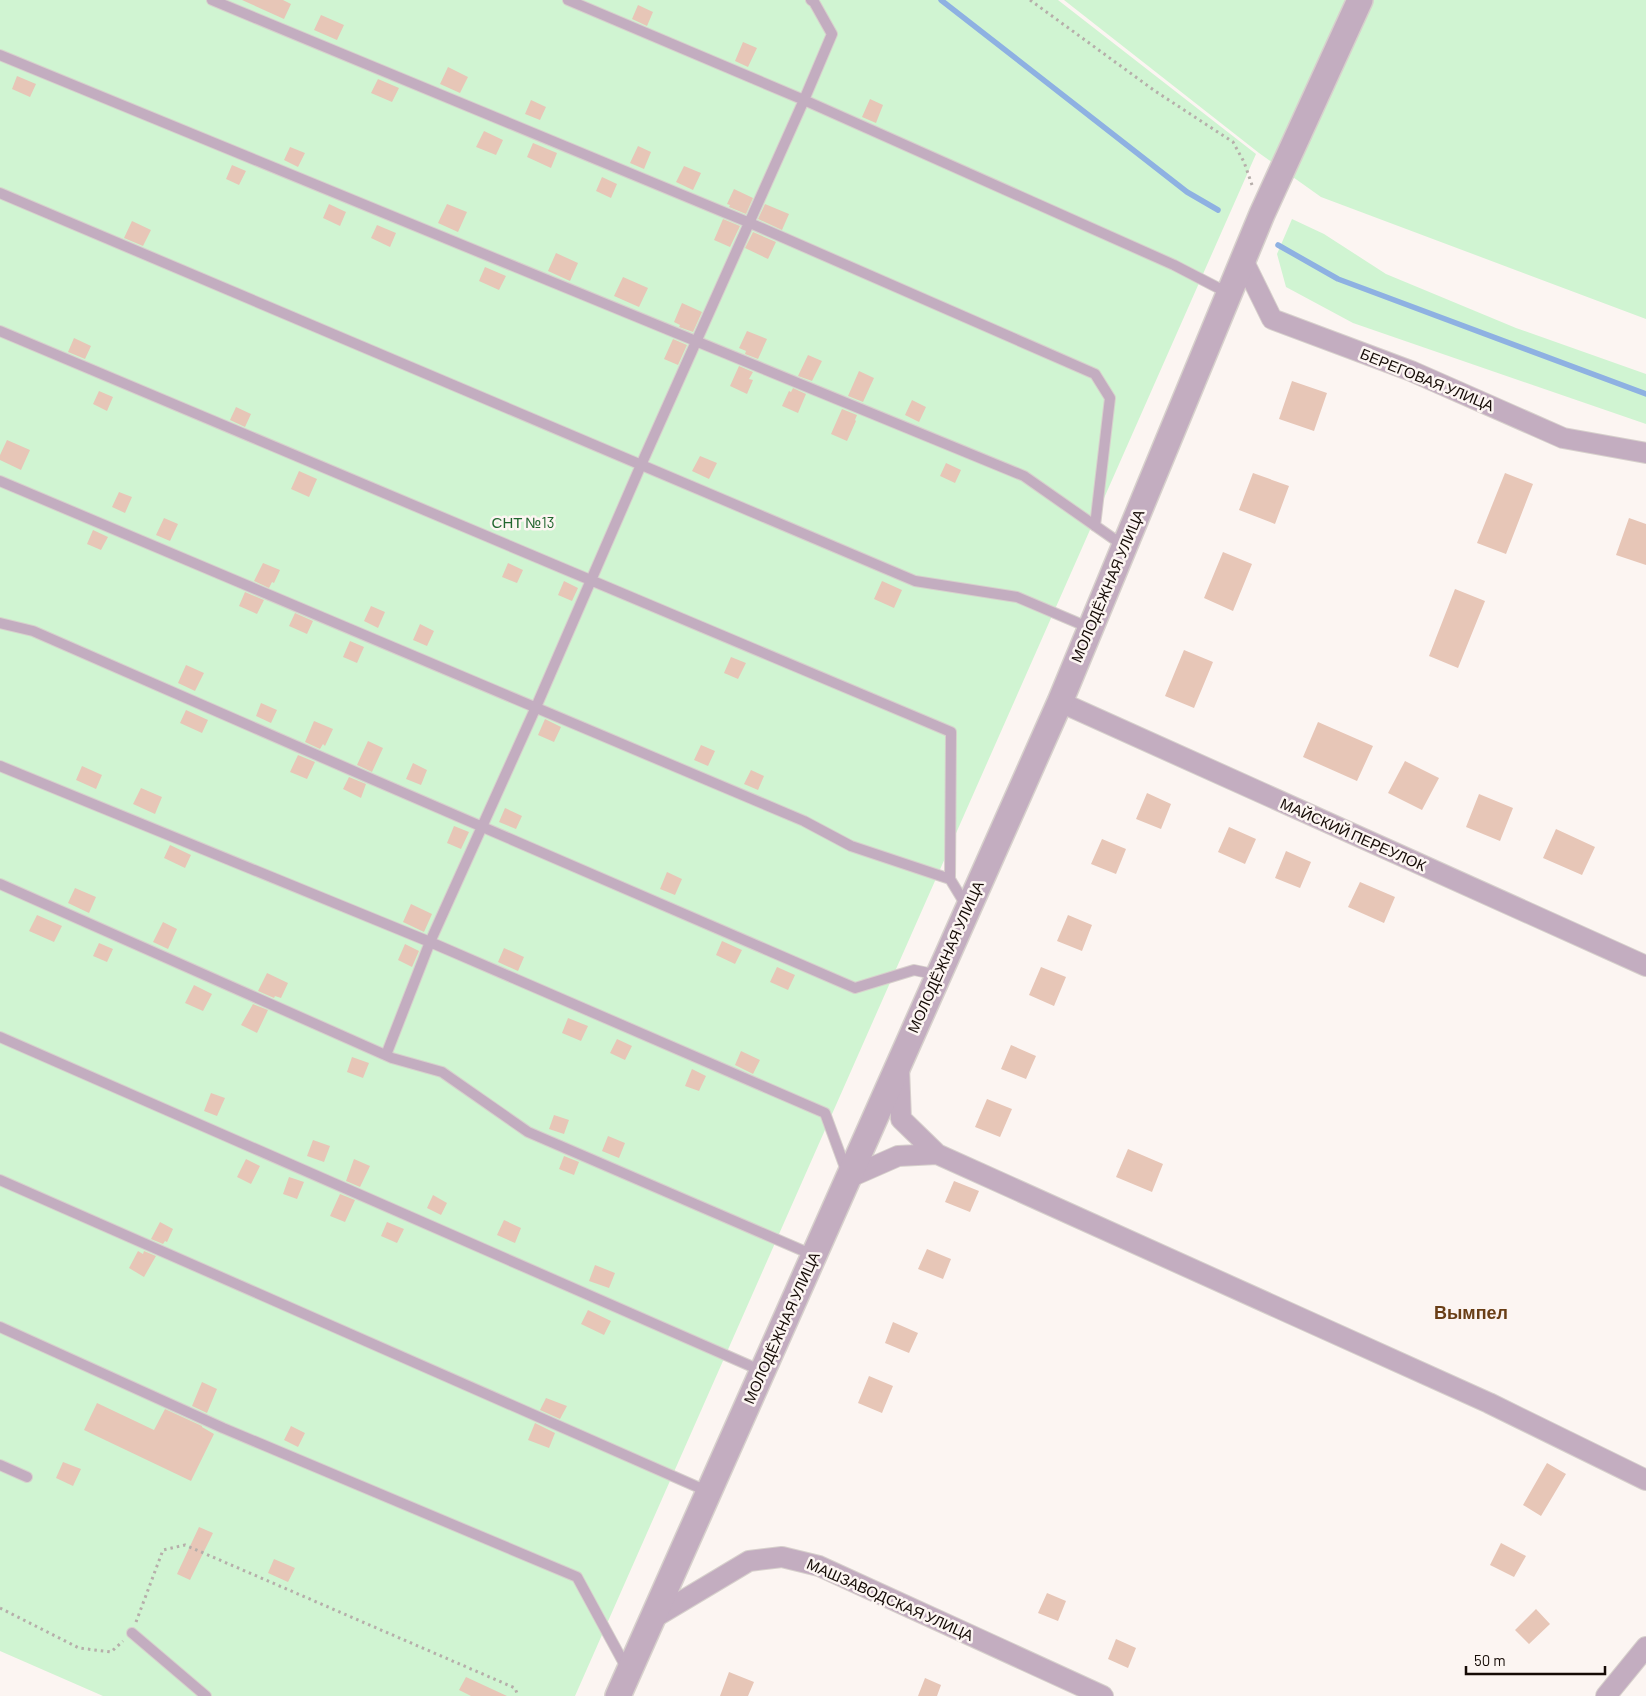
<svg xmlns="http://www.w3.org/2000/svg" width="1646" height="1696" font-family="Barlow,sans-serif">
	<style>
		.green { fill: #d0f4d2 }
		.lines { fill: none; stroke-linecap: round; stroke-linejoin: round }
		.stream { stroke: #8eb1e2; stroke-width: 5.5 }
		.building { fill: #e7c6b7 }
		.service-casing { stroke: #d7d0cc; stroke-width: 12 }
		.minor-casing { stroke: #d7d0cc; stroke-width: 22 }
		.tertiary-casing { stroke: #d7d0cc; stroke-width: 28 }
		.path { stroke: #b6aeaa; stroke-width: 3; stroke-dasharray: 2.5 4; stroke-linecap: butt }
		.service { stroke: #c3adc0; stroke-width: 10 }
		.minor { stroke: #c3adc0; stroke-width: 20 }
		.tertiary { stroke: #c3adc0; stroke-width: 25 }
		.labels { text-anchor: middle; stroke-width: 5; stroke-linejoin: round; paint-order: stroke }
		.street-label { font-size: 15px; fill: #150b06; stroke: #fcf5f2 }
		.park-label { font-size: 15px; fill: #20662e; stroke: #fcf5f2 }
		.quarter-label { font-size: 18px; font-weight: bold; fill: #693e16; stroke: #fcf5f2 }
	</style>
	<rect width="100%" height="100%" fill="#fcf5f2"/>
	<path class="green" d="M 0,0 L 1058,0 L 1256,154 L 575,1696 L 103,1696 L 0,1651 Z
		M 1064,0 L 1646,0 L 1646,319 L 1321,197 L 1259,153 Z
		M 1292,219 L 1324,234 L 1386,274 L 1516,328 L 1646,374 L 1646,424 L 1353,323 L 1286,287 L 1277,254 Z"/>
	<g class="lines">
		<path class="stream" d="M 941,0 L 1187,192 L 1218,210
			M 1278,245 L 1338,279 L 1646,394"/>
	</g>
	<path class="building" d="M 242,0 L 283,0 L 291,4 L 284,19 Z
		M 638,5 L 653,12 L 647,26 L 632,19 Z
		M 321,15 L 344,25 L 337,40 L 314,30 Z
		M 743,42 L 757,48 L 748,67 L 735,61 Z
		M 448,67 L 468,77 L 460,93 L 440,84 Z
		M 17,76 L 36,84 L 30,97 L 12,89 Z
		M 378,79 L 399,88 L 392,102 L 371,93 Z
		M 870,99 L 883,105 L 876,123 L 862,117 Z
		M 531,100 L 546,107 L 540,120 L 525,114 Z
		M 484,131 L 503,140 L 496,155 L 476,147 Z
		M 533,143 L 557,153 L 551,168 L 527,157 Z
		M 638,146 L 651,152 L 644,169 L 630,163 Z
		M 290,147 L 305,153 L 298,167 L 284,160 Z
		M 232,165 L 246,171 L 239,185 L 226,179 Z
		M 684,166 L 701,173 L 693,190 L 676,182 Z
		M 602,177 L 617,184 L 611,198 L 596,191 Z
		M 734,189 L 753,198 L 746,214 L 729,207 L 730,205 L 727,204 Z
		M 329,204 L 346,212 L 340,226 L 323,218 Z
		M 447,204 L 467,212 L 458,232 L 438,223 Z
		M 765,204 L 789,214 L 782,230 L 758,219 Z
		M 723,219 L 740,226 L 730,247 L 714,240 Z
		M 132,221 L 151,230 L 143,246 L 124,238 Z
		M 377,225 L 396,233 L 390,247 L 371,238 Z
		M 753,232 L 776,242 L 768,259 L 745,248 Z
		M 556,253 L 578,263 L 570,281 L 548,271 Z
		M 485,267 L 506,276 L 499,290 L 479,281 Z
		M 623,277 L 648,288 L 639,307 L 614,296 Z
		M 682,303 L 702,312 L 693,332 L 679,327 L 680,325 L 674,322 Z
		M 747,331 L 767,339 L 758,359 L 745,354 L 746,351 L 739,348 Z
		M 74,338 L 91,346 L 85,359 L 68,352 Z
		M 673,339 L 687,345 L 678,365 L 664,359 Z
		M 808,355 L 822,361 L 812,381 L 798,376 Z
		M 739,366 L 753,372 L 749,379 L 753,380 L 747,394 L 730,386 Z
		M 859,371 L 874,378 L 863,402 L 848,396 Z
		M 1292,381 L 1327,393 L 1314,431 L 1279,419 Z
		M 793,388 L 806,394 L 798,413 L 782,406 L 789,391 L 791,392 Z
		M 99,391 L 113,397 L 107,411 L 93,404 Z
		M 912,400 L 926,407 L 919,422 L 905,415 Z
		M 236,407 L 251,414 L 245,427 L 230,420 Z
		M 842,409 L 857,415 L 855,420 L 856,421 L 847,441 L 831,434 Z
		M 7,440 L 30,450 L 21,470 L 0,460 L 0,455 Z
		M 700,456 L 717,463 L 709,479 L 692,471 Z
		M 946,463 L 961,470 L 955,483 L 940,476 Z
		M 299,471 L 317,479 L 309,497 L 291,489 Z
		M 1253,473 L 1289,486 L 1275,524 L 1239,510 Z
		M 1505,473 L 1533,484 L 1506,554 L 1477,543 Z
		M 119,492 L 132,497 L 125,513 L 112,507 Z
		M 164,518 L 178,524 L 170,541 L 156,535 Z
		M 1629,518 L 1646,524 L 1646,565 L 1616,555 Z
		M 93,530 L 108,537 L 101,550 L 87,544 Z
		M 1223,552 L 1252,564 L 1233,611 L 1204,598 Z
		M 263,563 L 280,570 L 274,583 L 272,582 L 269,588 L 254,581 Z
		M 508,563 L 523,570 L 517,583 L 502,577 Z
		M 564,581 L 578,588 L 572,601 L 558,595 Z
		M 882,581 L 902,590 L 894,608 L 874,599 Z
		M 1455,589 L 1485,601 L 1458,668 L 1429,656 Z
		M 245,592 L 264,600 L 257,614 L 239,606 Z
		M 371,606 L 385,612 L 378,628 L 364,621 Z
		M 295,613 L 313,621 L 307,634 L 289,626 Z
		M 420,624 L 434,631 L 427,646 L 413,640 Z
		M 350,641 L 364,647 L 357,663 L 343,657 Z
		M 1184,650 L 1213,662 L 1194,708 L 1165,696 Z
		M 731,657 L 746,663 L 738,679 L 724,673 Z
		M 186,665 L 204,673 L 195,691 L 178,683 Z
		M 261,703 L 277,710 L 271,723 L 256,716 Z
		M 186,710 L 208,720 L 202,733 L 180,723 Z
		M 545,719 L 561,727 L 554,742 L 538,735 Z
		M 314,721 L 333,729 L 325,746 L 323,744 L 320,749 L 305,742 Z
		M 1318,722 L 1373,746 L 1357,781 L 1303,757 Z
		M 368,741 L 383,748 L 372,772 L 357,765 Z
		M 701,745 L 715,751 L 708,766 L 694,760 Z
		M 298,755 L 315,762 L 307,779 L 290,772 Z
		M 1405,761 L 1439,778 L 1422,810 L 1388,793 Z
		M 413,763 L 427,770 L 421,785 L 406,779 Z
		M 82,766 L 102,775 L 96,789 L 76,780 Z
		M 751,770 L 764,776 L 758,790 L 744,784 Z
		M 349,777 L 366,784 L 361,798 L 343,789 Z
		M 141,788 L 162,797 L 155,814 L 133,804 Z
		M 1147,793 L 1171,804 L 1161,829 L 1136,819 Z
		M 1479,794 L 1513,808 L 1500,841 L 1466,827 Z
		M 505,808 L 522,816 L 516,829 L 499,822 Z
		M 454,826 L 469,832 L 461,849 L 447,843 Z
		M 1229,827 L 1256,839 L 1245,864 L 1218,852 Z
		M 1556,829 L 1595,847 L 1582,875 L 1543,858 Z
		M 1102,839 L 1126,849 L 1116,874 L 1091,864 Z
		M 170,845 L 191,855 L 185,868 L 164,858 Z
		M 1286,851 L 1311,862 L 1300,888 L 1275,878 Z
		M 667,872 L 682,879 L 675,895 L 660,889 Z
		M 1360,882 L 1395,897 L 1384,923 L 1348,907 Z
		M 75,888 L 96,897 L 89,913 L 68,903 Z
		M 411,904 L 432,914 L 424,932 L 403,922 Z
		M 37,915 L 62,926 L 54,942 L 29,931 Z
		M 1068,915 L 1092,925 L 1082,951 L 1057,941 Z
		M 163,922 L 177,929 L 168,949 L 153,942 Z
		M 722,941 L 742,950 L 735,964 L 716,955 Z
		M 99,943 L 113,949 L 107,962 L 93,956 Z
		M 405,944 L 419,951 L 412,967 L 398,960 Z
		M 504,948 L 524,957 L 518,971 L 498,962 Z
		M 777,967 L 795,975 L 788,990 L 770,982 Z
		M 1041,967 L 1066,977 L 1054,1006 L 1029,995 Z
		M 267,973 L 288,983 L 281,998 L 275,996 L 274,998 L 258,991 Z
		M 194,985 L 212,994 L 203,1011 L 185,1003 Z
		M 253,1004 L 268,1010 L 257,1033 L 241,1025 Z
		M 568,1018 L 588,1026 L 581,1041 L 562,1033 Z
		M 617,1039 L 632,1046 L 625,1060 L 610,1053 Z
		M 1011,1045 L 1036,1056 L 1026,1079 L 1001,1069 Z
		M 741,1051 L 760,1060 L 753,1074 L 735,1065 Z
		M 352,1057 L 369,1063 L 363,1078 L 347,1072 Z
		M 692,1069 L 706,1076 L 699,1091 L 685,1086 Z
		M 211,1093 L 225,1098 L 217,1116 L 204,1111 Z
		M 987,1099 L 1012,1109 L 1000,1137 L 975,1127 Z
		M 554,1115 L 569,1120 L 564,1134 L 549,1129 Z
		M 608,1136 L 625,1143 L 619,1158 L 602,1151 Z
		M 313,1140 L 330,1146 L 324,1162 L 307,1156 Z
		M 1128,1149 L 1163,1164 L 1152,1192 L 1116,1177 Z
		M 564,1156 L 579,1162 L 574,1175 L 559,1169 Z
		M 246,1159 L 260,1166 L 251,1184 L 237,1177 Z
		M 354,1159 L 370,1166 L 360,1187 L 346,1181 Z
		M 289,1177 L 304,1182 L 297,1199 L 283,1194 Z
		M 954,1181 L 979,1191 L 970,1212 L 945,1202 Z
		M 340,1194 L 355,1200 L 345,1222 L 330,1216 Z
		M 433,1195 L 447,1203 L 441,1215 L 427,1208 Z
		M 504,1220 L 521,1228 L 515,1243 L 497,1235 Z
		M 160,1222 L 173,1229 L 167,1242 L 165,1241 L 163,1244 L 151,1239 Z
		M 387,1222 L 404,1229 L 397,1243 L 381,1236 Z
		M 927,1249 L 951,1259 L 943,1279 L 918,1269 Z
		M 138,1251 L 143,1254 L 144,1251 L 156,1256 L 144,1277 L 129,1268 Z
		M 595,1265 L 615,1273 L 609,1288 L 589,1281 Z
		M 588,1310 L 611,1321 L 604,1335 L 581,1324 Z
		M 893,1322 L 918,1333 L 909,1353 L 885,1343 Z
		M 869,1376 L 893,1386 L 882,1413 L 858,1403 Z
		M 202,1382 L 217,1389 L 207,1413 L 192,1406 Z
		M 546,1398 L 567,1406 L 560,1419 L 540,1410 Z
		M 97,1403 L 154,1430 L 165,1409 L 202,1426 L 202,1427 L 214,1434 L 191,1481 L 84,1430 Z
		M 535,1423 L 555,1433 L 549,1448 L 528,1440 Z
		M 291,1426 L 305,1433 L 298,1447 L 284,1440 Z
		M 63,1462 L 81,1469 L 73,1486 L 56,1478 Z
		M 1547,1463 L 1566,1474 L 1541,1516 L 1523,1505 Z
		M 199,1527 L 213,1533 L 190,1580 L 177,1574 Z
		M 1501,1543 L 1526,1556 L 1514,1577 L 1490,1565 Z
		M 274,1559 L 295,1568 L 288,1582 L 268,1573 Z
		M 1047,1593 L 1066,1601 L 1058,1621 L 1038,1613 Z
		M 1536,1609 L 1550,1624 L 1529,1644 L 1515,1630 Z
		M 1116,1639 L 1136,1648 L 1128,1668 L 1108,1659 Z
		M 729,1672 L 754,1682 L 748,1696 L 720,1696 Z
		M 466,1677 L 507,1696 L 471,1696 L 459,1690 Z
		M 925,1678 L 941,1685 L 937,1696 L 918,1696 Z"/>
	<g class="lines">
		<defs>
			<path id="service" d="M 212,0 L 750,223 L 1095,374 L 1110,398 L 1095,526
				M 568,0 L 804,100 L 1174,265 L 1228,293
				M 0,55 L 1024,476 L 1124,546
				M 0,193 L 915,581 L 1017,597 L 1090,628
				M 0,331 L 951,732 L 950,879 L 967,907
				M 0,481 L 804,821 L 851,846 L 950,879
				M 0,623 L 33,631 L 367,777 L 855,988 L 914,970 L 938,975
				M 0,766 L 430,942 L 825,1113 L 847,1173
				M 0,884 L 392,1058 L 442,1072 L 528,1132 L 813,1255
				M 0,1037 L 762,1371
				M 386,1055 L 430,942 L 536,707 L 641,465 L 804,100 L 832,34 L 814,2 L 811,0
				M 0,1180 L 709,1492
				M 0,1327 L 223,1428 L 577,1577 L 627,1669
				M 0,1465 L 27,1477
				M 132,1633 L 206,1696"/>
			<path id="minor" d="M 1243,260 L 1272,319 L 1411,371 L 1563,438 L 1646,453
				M 1060,702 L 1646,966
				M 899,1067 L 901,1119 L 937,1154 L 1489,1403 L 1646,1480
				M 848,1178 L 898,1156 L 937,1154
				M 652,1619 L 749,1561 L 782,1557 L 819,1566 L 1103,1696
				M 1606,1696 L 1646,1647"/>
			<path id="tertiary" d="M 618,1696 L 1060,702 L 1262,214 L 1360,0"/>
		</defs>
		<use href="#service" class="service-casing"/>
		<use href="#minor" class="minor-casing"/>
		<use href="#tertiary" class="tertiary-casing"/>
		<path class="path" d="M 1030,0 L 1155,91 L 1233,142 L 1244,162 L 1252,185
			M 0,1608 L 79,1648 L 111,1652 L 123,1641
			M 136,1622 L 163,1550 L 185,1545 L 515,1688 L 518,1696"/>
		<use href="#service" class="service"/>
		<use href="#minor" class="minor"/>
		<use href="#tertiary" class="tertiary"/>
	</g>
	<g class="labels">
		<g class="street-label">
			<text transform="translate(1427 380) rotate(22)" y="5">БЕРЕГОВАЯ УЛИЦА</text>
			<text transform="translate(1108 586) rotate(-67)" y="5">МОЛОДЁЖНАЯ УЛИЦА</text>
			<text transform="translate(1353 835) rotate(24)" y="5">МАЙСКИЙ ПЕРЕУЛОК</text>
			<text transform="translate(946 957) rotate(-66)" y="5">МОЛОДЁЖНАЯ УЛИЦА</text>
			<text transform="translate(782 1328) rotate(-66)" y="5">МОЛОДЁЖНАЯ УЛИЦА</text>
			<text transform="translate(890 1600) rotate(24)" y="5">МАШЗАВОДСКАЯ УЛИЦА</text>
		</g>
		<g class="park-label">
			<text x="523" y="528">СНТ №13</text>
		</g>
		<g class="quarter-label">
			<text x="1471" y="1319">Вымпел</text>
		</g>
	</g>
	<path d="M1466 1666v8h139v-8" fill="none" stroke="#150b06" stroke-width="2.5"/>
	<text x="1474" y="1666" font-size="15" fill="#150b06" stroke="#fcf5f2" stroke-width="4" paint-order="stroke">50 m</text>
</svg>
